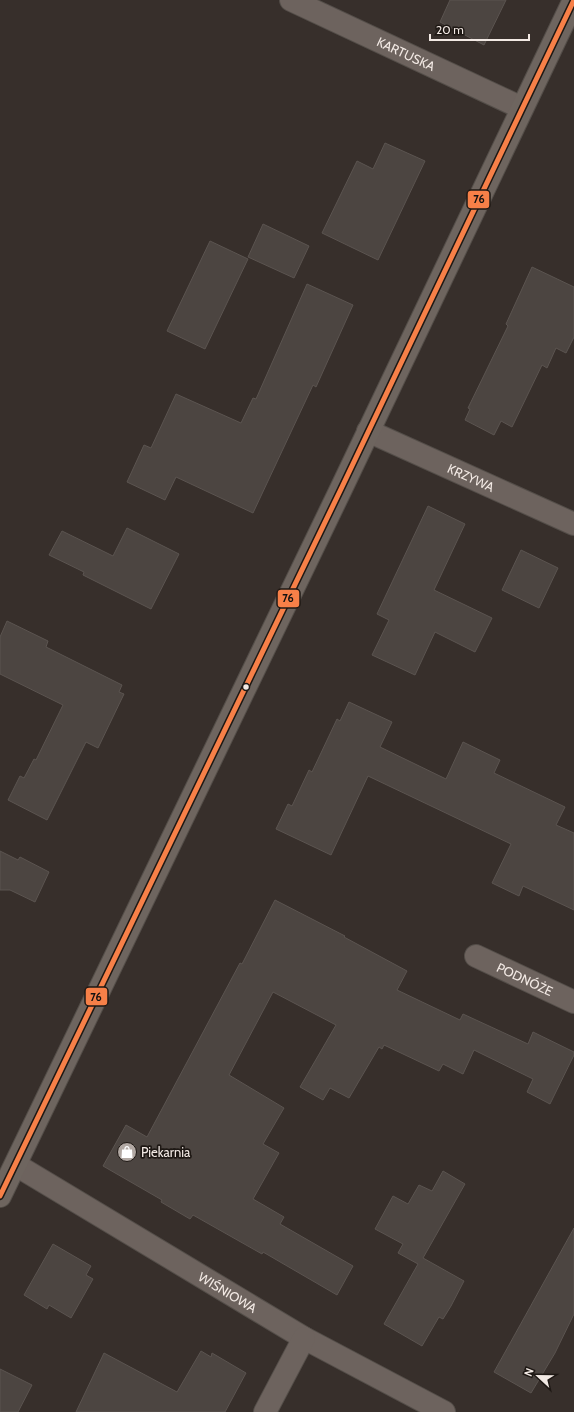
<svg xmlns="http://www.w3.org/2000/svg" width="574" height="1412" font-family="Cabin,sans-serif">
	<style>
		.building { fill: #4c4541; stroke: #5b5450 }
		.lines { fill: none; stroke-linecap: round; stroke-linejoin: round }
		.street-casing { stroke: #544e49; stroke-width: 24 }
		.secondary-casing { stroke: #544e49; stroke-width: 24 }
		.street { stroke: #6d635e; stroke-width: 22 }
		.secondary { stroke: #6e655f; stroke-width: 22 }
		.bus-1-casing { stroke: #1e1814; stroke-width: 8 }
		.bus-1 { stroke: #f78048; stroke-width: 5 }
		.bus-dot { fill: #f2e9e4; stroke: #1e1814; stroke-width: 1.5 }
		.labels { text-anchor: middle; stroke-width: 3.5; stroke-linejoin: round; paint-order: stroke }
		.street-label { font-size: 13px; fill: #f2e9e4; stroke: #1e1814 }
		.poi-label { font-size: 13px; fill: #f2e9e4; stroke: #1e1814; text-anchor: start }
		.line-badge { stroke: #1e1814; stroke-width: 1.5 }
		.pale-badge-label { font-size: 11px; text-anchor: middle; font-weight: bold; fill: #111 }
	</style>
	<rect width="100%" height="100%" fill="#372f2b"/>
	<path class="building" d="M 450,0 L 506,0 L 484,45 L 440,22 Z
		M 385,143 L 425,161 L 378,260 L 322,233 L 357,161 L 373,169 Z
		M 263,224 L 309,246 L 294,278 L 248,257 Z
		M 210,241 L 248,259 L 205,349 L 167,331 Z
		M 532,267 L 574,287 L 574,337 L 566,353 L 556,348 L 547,368 L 542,365 L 512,427 L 501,421 L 494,435 L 465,420 L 470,409 L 468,408 L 508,326 L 506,324 Z
		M 307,284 L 353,305 L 316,387 L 313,385 L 253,513 L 176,477 L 165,500 L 127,482 L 144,445 L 151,448 L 176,394 L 241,423 L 253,398 L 256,399 Z
		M 428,506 L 465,524 L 434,590 L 492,618 L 475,652 L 435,632 L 415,675 L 372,655 L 389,620 L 377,614 Z
		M 127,528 L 179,554 L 151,609 L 83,575 L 84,572 L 49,555 L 62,531 L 113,556 Z
		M 521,550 L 558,568 L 539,608 L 502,590 Z
		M 7,621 L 48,641 L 46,647 L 122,685 L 119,692 L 124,694 L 98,748 L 86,742 L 47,820 L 8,800 L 20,776 L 24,778 L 34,759 L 36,760 L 63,705 L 0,674 L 0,637 Z
		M 349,702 L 392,722 L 380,747 L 446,779 L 463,742 L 500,760 L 494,773 L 565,807 L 556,825 L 574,833 L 574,910 L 523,886 L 519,896 L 492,883 L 511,844 L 368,776 L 331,855 L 276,829 L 288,804 L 292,806 L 309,770 L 312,772 L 337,719 L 340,721 Z
		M 0,851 L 18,860 L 20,857 L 49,872 L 35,902 L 10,890 L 0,890 Z
		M 275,900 L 345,936 L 344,937 L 407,971 L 397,990 L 460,1020 L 463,1014 L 528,1044 L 533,1032 L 574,1052 L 574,1055 L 550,1104 L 527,1092 L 533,1079 L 474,1050 L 463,1074 L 443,1064 L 439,1071 L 384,1045 L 382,1049 L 379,1047 L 349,1098 L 330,1088 L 323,1100 L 300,1087 L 336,1025 L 273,992 L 229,1075 L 284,1108 L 263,1144 L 279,1153 L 253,1199 L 284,1217 L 280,1224 L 353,1266 L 337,1295 L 263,1252 L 262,1254 L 193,1215 L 190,1219 L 161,1202 L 162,1200 L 103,1166 L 126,1125 L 147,1137 L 240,963 L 242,964 Z
		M 443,1171 L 465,1184 L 423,1258 L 464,1281 L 451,1306 L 443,1319 L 439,1317 L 422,1346 L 384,1324 L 418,1264 L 398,1253 L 403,1244 L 375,1229 L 393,1196 L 408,1204 L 419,1185 L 432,1191 Z
		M 574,1228 L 574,1314 L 555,1353 L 531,1393 L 494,1372 Z
		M 53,1244 L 91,1266 L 86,1275 L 93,1279 L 71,1318 L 49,1305 L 47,1309 L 24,1295 Z
		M 201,1351 L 211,1357 L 212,1353 L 246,1373 L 225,1412 L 76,1412 L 104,1353 L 177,1392 Z
		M 0,1369 L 32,1385 L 18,1412 L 0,1412 Z"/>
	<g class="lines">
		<defs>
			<g id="street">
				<path id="s1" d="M 291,0 L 522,108"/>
				<path id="s2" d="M 368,431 L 574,524"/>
				<path id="s3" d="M 476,956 L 574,1002"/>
				<path id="s4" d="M 16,1165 L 304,1338 L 444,1412"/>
				<path d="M 265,1412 L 304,1338"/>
			</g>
			<path id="secondary" d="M 0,1196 L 341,489 L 574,0"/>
		</defs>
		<use href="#street" class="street-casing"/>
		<use href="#secondary" class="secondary-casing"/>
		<use href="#street" class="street"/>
		<use href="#secondary" class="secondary"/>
		<defs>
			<path id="bus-1" d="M 0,1196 L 341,489 L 574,0"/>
		</defs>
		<use href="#bus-1" class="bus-1-casing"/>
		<use href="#bus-1" class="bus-1"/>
	</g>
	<defs>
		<symbol id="shop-disc" viewBox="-11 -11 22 22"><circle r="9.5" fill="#b1a8a3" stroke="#1e1814"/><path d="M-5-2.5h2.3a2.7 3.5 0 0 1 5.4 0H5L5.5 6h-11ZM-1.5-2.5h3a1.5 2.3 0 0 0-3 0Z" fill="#fff"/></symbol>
	</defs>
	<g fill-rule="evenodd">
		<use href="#shop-disc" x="116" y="1141" width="22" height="22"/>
	</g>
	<circle class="bus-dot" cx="246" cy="687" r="3.5"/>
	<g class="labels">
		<g class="street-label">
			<text dy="5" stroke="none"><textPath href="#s1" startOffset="127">KARTUSKA</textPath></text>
			<text dy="5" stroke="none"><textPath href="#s2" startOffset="113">KRZYWA</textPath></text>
			<text dy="5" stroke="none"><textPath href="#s3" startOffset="54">PODNÓŻE</textPath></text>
			<text dy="5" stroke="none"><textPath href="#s4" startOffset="247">WIŚNIOWA</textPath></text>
		</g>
		<g class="poi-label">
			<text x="141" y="1157">Piekarnia</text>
		</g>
	</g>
	<g class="line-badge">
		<rect x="467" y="190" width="23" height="19" rx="4" fill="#f78048"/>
		<rect x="277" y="589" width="23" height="19" rx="4" fill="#f78048"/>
		<rect x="85" y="987" width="23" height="19" rx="4" fill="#f78048"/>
	</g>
	<g class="pale-badge-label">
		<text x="479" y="203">76</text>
		<text x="288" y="602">76</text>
		<text x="96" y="1001">76</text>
	</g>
	<g transform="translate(538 1376) rotate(292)" stroke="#1e1814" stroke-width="3" paint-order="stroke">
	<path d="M0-3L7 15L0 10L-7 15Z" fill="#f2e9e4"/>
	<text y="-6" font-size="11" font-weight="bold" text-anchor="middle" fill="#f2e9e4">N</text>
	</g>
	<path d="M430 34v6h99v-6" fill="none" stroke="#f2e9e4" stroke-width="2"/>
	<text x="436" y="34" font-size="12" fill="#f2e9e4" stroke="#1e1814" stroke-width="3" paint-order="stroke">20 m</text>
</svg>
